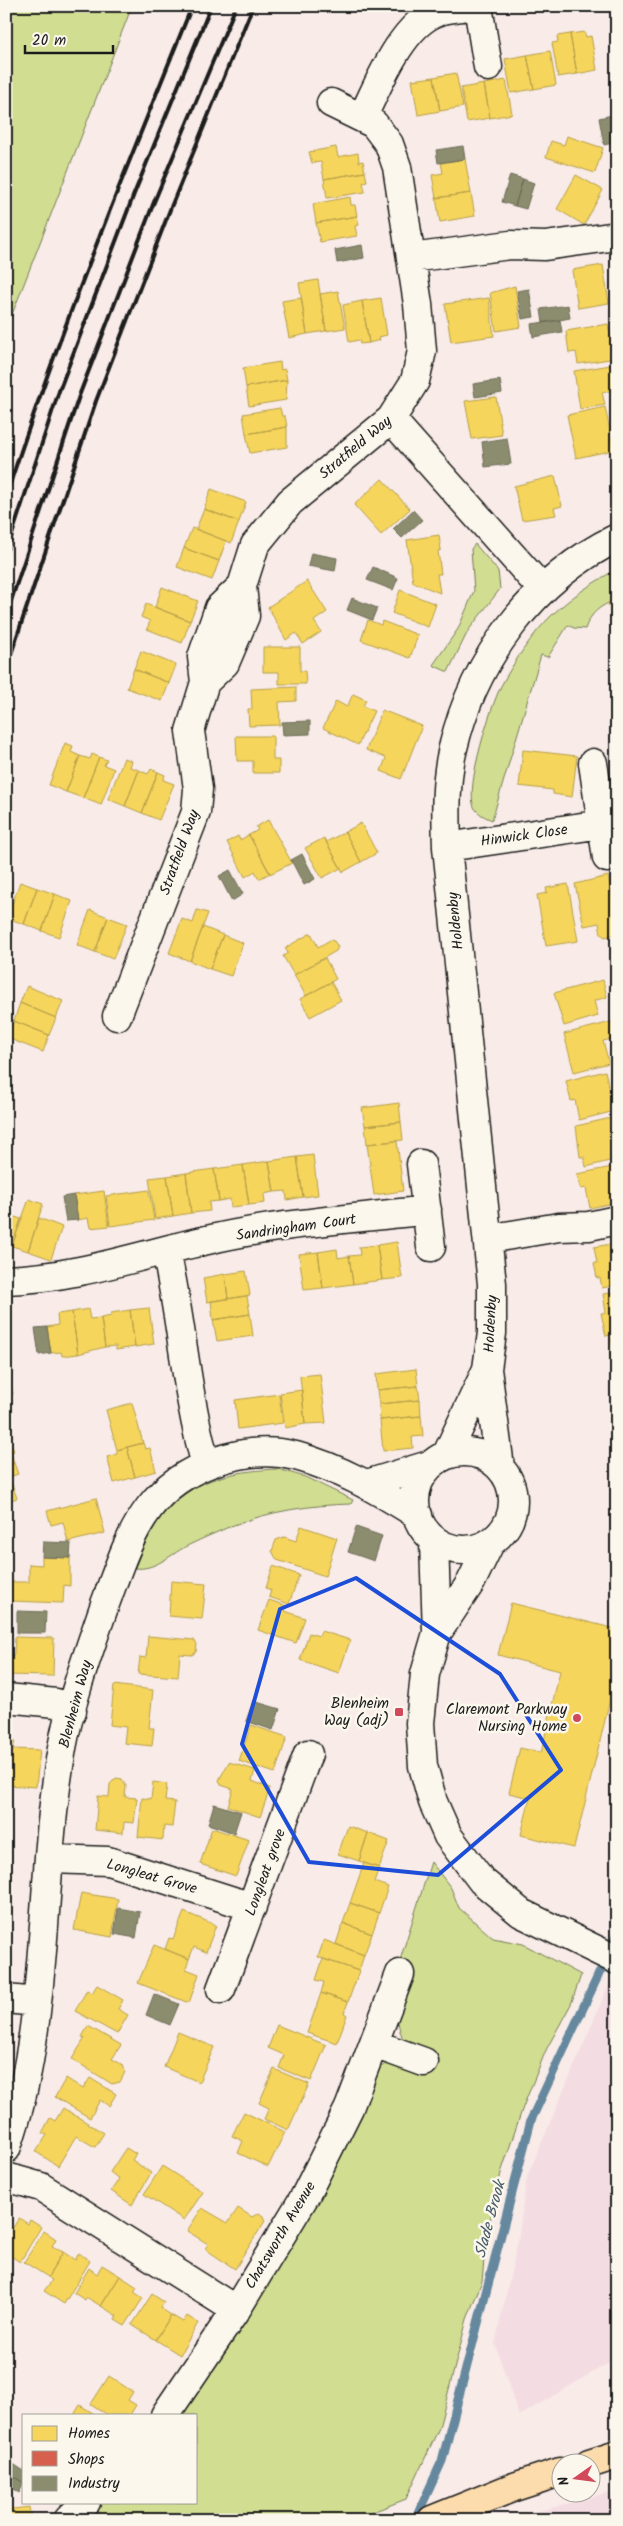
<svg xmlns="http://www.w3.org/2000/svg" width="623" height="2526" font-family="Kalam,sans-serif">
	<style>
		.built { fill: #f4dce3 }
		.green { fill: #d1de91; stroke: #767d56 }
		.homes { fill: #f6d55c; stroke: #b59e49 }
		.shops { fill: #d6604d; stroke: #9e4c3e }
		.industry { fill: #8c8c6e; stroke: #6a6a55 }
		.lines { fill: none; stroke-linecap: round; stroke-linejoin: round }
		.stream { stroke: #65889e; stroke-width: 9 }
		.street-casing { stroke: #1c1c1c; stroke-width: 31 }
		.primary-casing { stroke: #1c1c1c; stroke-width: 31 }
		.street { stroke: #fbf7ec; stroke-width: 28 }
		.primary { stroke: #fcdcac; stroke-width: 28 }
		.rail { stroke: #1c1c1c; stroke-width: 4 }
		.marked { fill: none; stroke: #1d4ed8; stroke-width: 4; stroke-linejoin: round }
		.poi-dot { fill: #d1495b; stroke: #fbf7ec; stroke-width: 2 }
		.labels { text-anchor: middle; stroke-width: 5; stroke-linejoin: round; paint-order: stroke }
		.street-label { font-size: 15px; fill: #1c1c1c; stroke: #fbf7ec }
		.poi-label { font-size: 15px; fill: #1c1c1c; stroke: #fbf7ec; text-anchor: end }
		.water-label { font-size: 16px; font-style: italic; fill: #475b68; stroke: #fbf7ec }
	</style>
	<rect width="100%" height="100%" fill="#f8ebe8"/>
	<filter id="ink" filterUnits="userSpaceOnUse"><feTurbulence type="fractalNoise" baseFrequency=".02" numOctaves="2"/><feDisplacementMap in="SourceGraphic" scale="10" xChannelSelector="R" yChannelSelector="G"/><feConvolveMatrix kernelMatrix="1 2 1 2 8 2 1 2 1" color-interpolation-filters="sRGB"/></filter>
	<g filter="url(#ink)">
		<path class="built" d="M 610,1982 L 617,1986 L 617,2358 L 519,2416 L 495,2344 L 518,2241 L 527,2177 Z
			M 617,2490 L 617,2520 L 514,2520 L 525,2515 Z"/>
		<path class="green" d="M 6,6 L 132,6 L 6,330 Z
			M 475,544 L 498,571 L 500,589 L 468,631 L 448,672 L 433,665 L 458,629 L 474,591 L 471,549 Z
			M 617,569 L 617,599 C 600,606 591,612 585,629 L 574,628 L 568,625 L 548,657 L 541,655 L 492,820 C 485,817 478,814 474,807 C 465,787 491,706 501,686 C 514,662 532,634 552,615 C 571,597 594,582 617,569 Z
			M 278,1469 L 305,1477 L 353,1500 L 351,1504 C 310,1505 270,1511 231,1526 C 218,1532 203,1538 189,1545 C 172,1553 155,1571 135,1568 C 162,1494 202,1472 278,1469 Z
			M 431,1862 L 451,1888 L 459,1908 L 493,1938 L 523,1944 L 581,1975 L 571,2004 L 546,2050 L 523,2107 L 501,2173 L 486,2238 L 482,2281 L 467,2319 L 439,2428 L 406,2499 L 352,2520 L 84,2520 L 101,2502 L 196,2502 L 196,2415 L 174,2415 L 248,2317 L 317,2201 L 378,2069 L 414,2046 L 403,2039 L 400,2031 L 397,2018 L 395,1976 Z"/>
		<path class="homes" d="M 584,32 L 586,37 L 591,36 L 597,70 L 577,74 L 570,34 Z
			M 570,34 L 577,74 L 558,77 L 552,43 L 558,42 L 557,36 Z
			M 550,51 L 556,85 L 534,89 L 527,55 Z
			M 527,55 L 534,89 L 511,93 L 505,59 Z
			M 456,73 L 463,107 L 440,111 L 434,77 Z
			M 434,77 L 440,111 L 418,115 L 412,80 Z
			M 506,80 L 512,114 L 490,118 L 484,84 Z
			M 484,84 L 490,118 L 467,122 L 461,88 Z
			M 567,136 L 603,148 L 595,173 L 546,157 L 551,141 L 564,145 Z
			M 336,147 L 338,157 L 358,153 L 359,162 L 363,161 L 365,172 L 324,179 L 321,162 L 312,163 L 309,152 Z
			M 465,159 L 471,193 L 436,198 L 432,175 L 443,173 L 441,163 Z
			M 365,172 L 367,181 L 363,182 L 365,192 L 327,198 L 324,179 Z
			M 576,175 L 603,190 L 584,225 L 557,209 Z
			M 471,193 L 475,216 L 440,222 L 436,198 Z
			M 350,197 L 351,205 L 355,205 L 357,216 L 316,223 L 313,204 Z
			M 357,216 L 359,225 L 355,226 L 357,236 L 320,242 L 316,223 Z
			M 603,265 L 609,303 L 578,308 L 572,270 Z
			M 318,280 L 326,331 L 307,334 L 299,283 Z
			M 515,286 L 521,327 L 496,331 L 490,293 Z
			M 338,291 L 345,328 L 326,331 L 320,294 Z
			M 301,298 L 307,334 L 289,338 L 282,301 Z
			M 381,298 L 387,335 L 379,337 L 380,340 L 369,343 L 362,301 Z
			M 489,298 L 494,336 L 451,342 L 445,304 Z
			M 362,301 L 369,343 L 360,344 L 359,340 L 349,342 L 343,305 Z
			M 608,324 L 616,358 L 578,364 L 576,352 L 569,353 L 566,331 Z
			M 280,362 L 281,370 L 285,369 L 287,380 L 246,387 L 243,368 Z
			M 617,364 L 617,390 L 602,392 L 605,405 L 580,409 L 574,371 Z
			M 287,380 L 286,400 L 249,406 L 246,387 Z
			M 496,397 L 502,435 L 472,439 L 465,401 Z
			M 605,407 L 614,450 L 576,458 L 567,415 Z
			M 280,408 L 282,416 L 285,416 L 287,427 L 246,434 L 243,414 Z
			M 287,427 L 287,447 L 250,453 L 246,434 Z
			M 555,476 L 562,506 L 554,508 L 556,515 L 522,520 L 514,486 Z
			M 382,479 L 410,509 L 381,535 L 354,505 Z
			M 211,489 L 246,502 L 239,522 L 204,509 Z
			M 204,509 L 239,522 L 231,543 L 196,529 Z
			M 192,528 L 226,541 L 219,561 L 184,548 Z
			M 439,535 L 441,550 L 438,551 L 441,574 L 437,574 L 440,593 L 413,582 L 407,540 Z
			M 184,548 L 219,561 L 212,580 L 177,567 Z
			M 307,581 L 327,612 L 314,621 L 321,632 L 303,644 L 296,633 L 286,640 L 268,607 Z
			M 162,587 L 198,601 L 190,621 L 155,607 Z
			M 400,590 L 436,604 L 428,627 L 392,613 Z
			M 617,600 L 617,633 L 616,634 L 608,603 Z
			M 146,604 L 190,621 L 182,643 L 147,629 L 150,621 L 141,617 Z
			M 368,620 L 381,625 L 382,621 L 418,635 L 410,658 L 361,640 Z
			M 263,647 L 300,647 L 300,671 L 305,671 L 306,684 L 279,684 L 279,672 L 263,672 Z
			M 141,651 L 176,665 L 169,683 L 134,669 Z
			M 134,669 L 169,683 L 162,701 L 127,688 Z
			M 296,687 L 296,701 L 279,702 L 280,725 L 249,726 L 248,709 L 252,709 L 251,689 Z
			M 353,694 L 366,700 L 363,706 L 374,711 L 358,745 L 323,728 L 336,701 L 347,707 Z
			M 382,710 L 422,726 L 401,779 L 381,771 L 386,758 L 366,750 Z
			M 236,736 L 273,736 L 273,760 L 279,760 L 279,773 L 253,773 L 253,761 L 237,761 Z
			M 65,743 L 73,746 L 71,752 L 80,756 L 66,792 L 49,785 Z
			M 523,750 L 577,756 L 572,797 L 553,794 L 553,790 L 519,786 Z
			M 92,754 L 99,757 L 83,798 L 66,792 L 80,756 L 90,759 Z
			M 99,757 L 107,760 L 104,765 L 114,769 L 101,805 L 83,798 Z
			M 124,758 L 132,761 L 130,767 L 139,770 L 125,806 L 108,799 Z
			M 151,769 L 158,772 L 142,813 L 125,806 L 139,770 L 148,774 Z
			M 158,772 L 165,775 L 163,780 L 174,784 L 159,820 L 142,813 Z
			M 268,820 L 292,863 L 270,874 L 249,835 L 258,830 L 256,827 Z
			M 361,823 L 377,853 L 361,862 L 345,832 Z
			M 345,832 L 361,862 L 343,872 L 326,842 Z
			M 249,835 L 270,873 L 259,879 L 255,871 L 245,877 L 227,842 L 238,836 L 240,840 Z
			M 324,838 L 341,868 L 322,878 L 305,848 Z
			M 608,876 L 617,917 L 617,934 L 605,937 L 601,934 L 599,923 L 584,926 L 575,884 Z
			M 20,882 L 37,888 L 24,924 L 7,918 Z
			M 568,884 L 578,941 L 546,946 L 537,895 L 547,893 L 546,888 Z
			M 37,888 L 55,894 L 42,931 L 24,924 Z
			M 55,894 L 72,901 L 59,937 L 42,931 Z
			M 90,910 L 108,917 L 95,952 L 77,945 Z
			M 197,910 L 208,913 L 190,961 L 169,953 L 182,919 L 193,923 Z
			M 108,917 L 127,924 L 113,959 L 95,952 Z
			M 203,927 L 223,935 L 210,969 L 190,961 Z
			M 311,933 L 318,947 L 330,940 L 334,941 L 338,947 L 336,951 L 294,975 L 283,956 L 288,953 L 285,948 Z
			M 223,935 L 243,943 L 231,976 L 210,969 Z
			M 325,958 L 336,979 L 306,996 L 294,975 Z
			M 603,980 L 607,997 L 594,1001 L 598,1016 L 564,1026 L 554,993 Z
			M 331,982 L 341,1000 L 310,1017 L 300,999 Z
			M 27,986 L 63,1001 L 56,1018 L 20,1003 Z
			M 20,1003 L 56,1018 L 49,1035 L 14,1021 Z
			M 14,1021 L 49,1035 L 43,1052 L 7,1038 Z
			M 615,1021 L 617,1038 L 603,1041 L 609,1063 L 574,1072 L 564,1034 Z
			M 605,1071 L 615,1111 L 579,1120 L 575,1100 L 571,1101 L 566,1081 Z
			M 399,1103 L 401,1122 L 365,1126 L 362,1108 Z
			M 611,1118 L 617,1141 L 617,1159 L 586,1167 L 584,1157 L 580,1157 L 576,1126 Z
			M 401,1122 L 403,1140 L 367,1144 L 365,1126 Z
			M 397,1141 L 403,1191 L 374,1195 L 367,1144 Z
			M 313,1155 L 318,1195 L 303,1197 L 297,1157 Z
			M 297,1157 L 303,1197 L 287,1200 L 286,1191 L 274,1192 L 269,1161 Z
			M 269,1161 L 274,1192 L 264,1194 L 265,1203 L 249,1205 L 243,1165 Z
			M 243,1165 L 249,1205 L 231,1207 L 230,1199 L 219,1201 L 214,1169 Z
			M 617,1166 L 617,1202 L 590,1208 L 586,1188 L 581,1189 L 577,1174 Z
			M 214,1169 L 219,1201 L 209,1202 L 210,1211 L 191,1213 L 186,1173 Z
			M 186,1173 L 191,1213 L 173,1216 L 167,1176 Z
			M 167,1176 L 173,1216 L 155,1219 L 149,1178 Z
			M 149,1190 L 154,1220 L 110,1226 L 106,1196 Z
			M 104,1191 L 109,1226 L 90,1228 L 88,1218 L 78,1220 L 74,1195 Z
			M 29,1199 L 43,1204 L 28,1251 L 12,1246 Z
			M 6,1214 L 21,1219 L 12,1246 L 6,1244 Z
			M 39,1218 L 62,1227 L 51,1259 L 28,1251 Z
			M 397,1242 L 402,1278 L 382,1280 L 377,1245 Z
			M 617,1243 L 617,1285 L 602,1288 L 600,1278 L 597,1278 L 594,1263 L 597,1263 L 594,1247 Z
			M 377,1245 L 382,1280 L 353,1284 L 349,1256 L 360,1255 L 359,1247 Z
			M 337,1249 L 338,1258 L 349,1256 L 353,1284 L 323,1288 L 318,1252 Z
			M 318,1252 L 323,1288 L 304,1290 L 299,1254 Z
			M 246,1271 L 250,1295 L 228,1299 L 225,1274 Z
			M 225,1274 L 228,1299 L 207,1302 L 203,1278 Z
			M 617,1292 L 617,1334 L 606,1336 L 601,1313 L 606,1313 L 603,1294 Z
			M 247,1296 L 250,1314 L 213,1320 L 211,1301 Z
			M 149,1308 L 154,1344 L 135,1347 L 130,1310 Z
			M 88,1309 L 90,1319 L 101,1318 L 105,1347 L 78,1354 L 72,1312 Z
			M 130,1310 L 135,1347 L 116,1350 L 116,1346 L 105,1347 L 101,1318 L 111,1316 L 111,1313 Z
			M 72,1312 L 78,1354 L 62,1356 L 61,1352 L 51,1353 L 47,1327 L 58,1325 L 57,1314 Z
			M 250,1314 L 253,1336 L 217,1341 L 213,1320 Z
			M 617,1337 L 617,1379 L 615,1367 L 611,1368 L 610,1352 L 613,1352 L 611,1338 Z
			M 416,1369 L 418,1386 L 377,1390 L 376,1374 Z
			M 320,1374 L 326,1423 L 305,1424 L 300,1376 Z
			M 6,1375 L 13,1394 L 6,1396 Z
			M 418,1386 L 420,1400 L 379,1404 L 377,1390 Z
			M 302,1390 L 305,1424 L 285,1428 L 280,1393 Z
			M 279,1394 L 283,1423 L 238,1429 L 235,1400 Z
			M 420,1400 L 421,1416 L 380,1420 L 379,1404 Z
			M 132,1403 L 143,1443 L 117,1450 L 106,1410 Z
			M 421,1416 L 423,1436 L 412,1437 L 413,1448 L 383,1451 L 380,1420 Z
			M 6,1434 L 8,1434 L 14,1451 L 11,1453 L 14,1463 L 6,1466 Z
			M 143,1443 L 145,1449 L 150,1448 L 156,1471 L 135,1477 L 127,1447 Z
			M 127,1447 L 135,1477 L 114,1483 L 107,1457 L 117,1454 L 117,1450 Z
			M 14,1463 L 18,1474 L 9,1477 L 17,1498 L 6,1502 L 6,1466 Z
			M 96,1498 L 105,1533 L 68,1542 L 63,1522 L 51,1525 L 47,1511 Z
			M 301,1526 L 337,1538 L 325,1576 L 277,1560 L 272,1551 L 276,1540 L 284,1537 L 296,1541 Z
			M 42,1557 L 70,1558 L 70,1586 L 64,1585 L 63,1603 L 11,1601 L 12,1582 L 29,1582 L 29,1564 L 42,1565 Z
			M 273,1566 L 299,1575 L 289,1604 L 269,1597 L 271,1590 L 266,1588 Z
			M 171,1581 L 206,1584 L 202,1619 L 169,1616 Z
			M 269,1600 L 287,1606 L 285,1611 L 305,1618 L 296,1643 L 258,1630 Z
			M 511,1603 L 616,1629 L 617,1625 L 617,1688 L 613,1687 L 574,1848 L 521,1835 L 530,1798 L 509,1793 L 520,1748 L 541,1753 L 560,1671 L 498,1655 Z
			M 321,1631 L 350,1640 L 339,1673 L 300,1660 L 309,1633 L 319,1636 Z
			M 148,1636 L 194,1640 L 197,1644 L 196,1652 L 192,1655 L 180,1654 L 178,1677 L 138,1674 L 140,1657 L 146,1658 Z
			M 15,1637 L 54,1638 L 53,1676 L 6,1675 L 6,1655 L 14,1655 Z
			M 114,1685 L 153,1690 L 149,1728 L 154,1728 L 152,1746 L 124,1743 L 126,1727 L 110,1725 Z
			M 251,1725 L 287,1737 L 275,1773 L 239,1761 Z
			M 6,1741 L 15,1741 L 13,1749 L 40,1750 L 36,1787 L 6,1785 Z
			M 229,1762 L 255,1770 L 252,1781 L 270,1788 L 260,1817 L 228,1806 L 233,1789 L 221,1785 L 219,1780 Z
			M 116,1778 L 122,1779 L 126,1786 L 125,1797 L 137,1798 L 134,1823 L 124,1822 L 123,1833 L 95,1830 L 98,1796 L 109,1797 L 110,1784 Z
			M 153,1782 L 167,1784 L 165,1801 L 175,1802 L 172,1827 L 164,1826 L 163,1840 L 138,1837 L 142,1798 L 151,1799 Z
			M 348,1826 L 368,1833 L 359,1861 L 338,1854 Z
			M 212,1828 L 249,1840 L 236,1876 L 200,1864 Z
			M 368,1833 L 389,1841 L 379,1868 L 359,1861 Z
			M 364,1863 L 379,1868 L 374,1882 L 388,1887 L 379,1913 L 350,1903 Z
			M 6,1875 L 11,1875 L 9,1886 L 6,1885 Z
			M 81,1893 L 118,1899 L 112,1937 L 74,1930 Z
			M 350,1903 L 379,1913 L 372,1934 L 343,1923 Z
			M 184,1912 L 216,1925 L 206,1952 L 194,1947 L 189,1959 L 165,1949 L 169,1938 L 173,1939 Z
			M 343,1923 L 372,1934 L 364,1955 L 336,1944 Z
			M 324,1940 L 364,1955 L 359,1971 L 318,1957 Z
			M 154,1945 L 189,1959 L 186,1969 L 199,1974 L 189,2003 L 138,1983 Z
			M 323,1959 L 359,1971 L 348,2002 L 321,1993 L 324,1982 L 316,1980 Z
			M 97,1985 L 123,2000 L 118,2009 L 128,2015 L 117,2034 L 75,2011 L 87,1990 L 92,1993 Z
			M 321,1993 L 348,2002 L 344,2013 L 347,2015 L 337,2043 L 307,2033 Z
			M 277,2025 L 326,2045 L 311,2081 L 279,2068 L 284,2055 L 268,2048 Z
			M 88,2026 L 121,2045 L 112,2059 L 123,2065 L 125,2072 L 120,2082 L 112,2084 L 72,2059 L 85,2038 L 82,2037 Z
			M 178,2032 L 214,2047 L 199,2082 L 164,2067 Z
			M 274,2069 L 309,2084 L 288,2130 L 264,2119 L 269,2108 L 259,2103 Z
			M 66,2078 L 83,2089 L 90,2078 L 116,2094 L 109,2106 L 100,2100 L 90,2118 L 55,2097 Z
			M 63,2108 L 104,2133 L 95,2147 L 76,2136 L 58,2166 L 36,2152 L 47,2135 L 42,2133 L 50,2118 L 55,2121 Z
			M 244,2112 L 285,2132 L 268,2167 L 238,2153 L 243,2141 L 232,2136 Z
			M 126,2148 L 136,2154 L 132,2160 L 151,2173 L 132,2205 L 111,2191 L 119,2179 L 110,2172 Z
			M 162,2166 L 203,2192 L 184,2220 L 144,2194 Z
			M 202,2208 L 228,2223 L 238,2208 L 252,2217 L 259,2213 L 263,2216 L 265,2221 L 235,2269 L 205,2249 L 208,2244 L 187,2231 Z
			M 19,2218 L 28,2224 L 30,2220 L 41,2227 L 20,2262 L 6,2253 L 6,2239 Z
			M 44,2231 L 56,2239 L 52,2246 L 63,2252 L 48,2277 L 24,2262 Z
			M 63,2252 L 75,2260 L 79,2253 L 90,2261 L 64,2304 L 44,2291 L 52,2280 L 48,2277 Z
			M 102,2265 L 120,2276 L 101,2306 L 86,2297 L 85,2300 L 74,2293 L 89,2268 L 97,2274 Z
			M 120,2276 L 137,2287 L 134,2292 L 143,2298 L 125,2326 L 115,2320 L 117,2316 L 101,2306 Z
			M 152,2294 L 164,2302 L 160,2308 L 171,2315 L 156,2340 L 132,2325 Z
			M 6,2315 L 13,2319 L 6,2329 Z
			M 171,2315 L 183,2322 L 187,2316 L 198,2323 L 180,2355 L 156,2340 Z
			M 109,2376 L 133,2392 L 128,2400 L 136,2405 L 130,2415 L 108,2415 L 91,2404 Z
			M 80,2405 L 96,2415 L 74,2415 Z
			M 29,2507 L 31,2520 L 6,2520 L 6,2510 Z"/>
		<path class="shops" d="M 617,2249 L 617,2264 L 610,2254 Z"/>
		<path class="industry" d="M 612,115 L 617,142 L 604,145 L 599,118 Z
			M 463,146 L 465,159 L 438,163 L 436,150 Z
			M 510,175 L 523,179 L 515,206 L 502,202 Z
			M 523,179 L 534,183 L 526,209 L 515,206 Z
			M 362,245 L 364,258 L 337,263 L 335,250 Z
			M 529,289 L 534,317 L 522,319 L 517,291 Z
			M 568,305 L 570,318 L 543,323 L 541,309 Z
			M 560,320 L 562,332 L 533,337 L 531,324 Z
			M 500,380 L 502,393 L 475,397 L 473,384 Z
			M 507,438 L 511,464 L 485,467 L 482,442 Z
			M 413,510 L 422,520 L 402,538 L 393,529 Z
			M 311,553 L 337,558 L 335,571 L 308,566 Z
			M 373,567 L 398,578 L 393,590 L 367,580 Z
			M 352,598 L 377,608 L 372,620 L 347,610 Z
			M 310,721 L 310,734 L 283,735 L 282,722 Z
			M 302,854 L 315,879 L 304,885 L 291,860 Z
			M 230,870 L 243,894 L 232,901 L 219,876 Z
			M 74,1195 L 78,1220 L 66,1221 L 62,1197 Z
			M 47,1327 L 51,1353 L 39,1355 L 35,1328 Z
			M 356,1527 L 382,1536 L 374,1561 L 348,1552 Z
			M 43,1542 L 71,1543 L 70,1558 L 42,1557 Z
			M 17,1611 L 46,1612 L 45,1633 L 17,1633 Z
			M 253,1701 L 280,1709 L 273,1730 L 246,1721 Z
			M 214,1804 L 241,1812 L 234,1833 L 208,1824 Z
			M 118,1908 L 140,1912 L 136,1938 L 114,1934 Z
			M 154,1994 L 179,2004 L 170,2025 L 146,2015 Z
			M 7,2460 L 24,2471 L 24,2483 L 6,2472 Z
			M 6,2472 L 24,2483 L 19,2493 L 6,2484 Z"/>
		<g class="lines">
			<path class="stream" d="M 415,2520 L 442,2461 L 531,2120 L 617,1935"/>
			<defs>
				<path id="street" d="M 478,6 L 488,67
					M 362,118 C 378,86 401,25 437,12 C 446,8 458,8 468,6
					M 411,258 L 510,245 L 545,246 L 617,236
					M 391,419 L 542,589
					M 205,682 L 202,657 L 219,608 L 242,586
					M 593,763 L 607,858
					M 447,847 L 602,824
					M 117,1016 L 196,812 L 198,789 L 190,731 L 205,682 L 225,663 L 245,616 L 242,586 L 255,545 L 290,502 L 391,419 L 415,381 L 422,351 L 418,304 L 397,167 L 389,144 L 374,124 L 331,103
					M 421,1164 L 431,1247
					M 488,1239 L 559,1227 L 589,1226 L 617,1220
					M 166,1251 C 182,1322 186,1395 206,1465
					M 6,1280 C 76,1278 140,1255 207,1240 C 279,1223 354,1219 427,1210
					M415 1501a49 49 0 1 1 98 0a49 49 0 1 1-98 0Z
					M 447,1454 L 487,1369
					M 500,1467 L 487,1369 L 492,1333 L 492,1284 L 447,847 C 446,814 445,780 453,748 C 474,659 534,578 617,538
					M 367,1484 L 429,1465
					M 434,1542 L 437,1633 L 425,1674 L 420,1723 L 423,1766 L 433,1802 L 448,1836 L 482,1881 L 521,1913 L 617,1960
					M 437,1633 L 471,1582 L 490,1543
					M 6,1698 L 56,1703 L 72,1711
					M 50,1859 L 108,1861 L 252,1907
					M 221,1989 L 308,1754
					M 6,1999 L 37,2002
					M 374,2044 L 424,2062
					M 6,2149 C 23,2102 32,2052 37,2003 C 47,1918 47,1831 62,1748 C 71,1699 89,1651 105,1604 C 117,1572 128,1536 149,1508 C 180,1466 246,1443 296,1456 C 340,1468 380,1491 418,1515
					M 6,2177 L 41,2187 L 236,2310
					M 165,2415 L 236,2310 L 305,2196 L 349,2108 L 400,1974
					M 68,2520 L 86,2502"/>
				<path id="primary" d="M 589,2464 L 617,2455
					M 432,2520 L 514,2487 L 560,2472"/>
			</defs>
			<use href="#street" class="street-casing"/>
			<use href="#primary" class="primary-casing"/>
			<use href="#street" class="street"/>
			<use href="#primary" class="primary"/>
			<path class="rail" d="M 6,496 C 60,330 126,168 192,6
				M 6,553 L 59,391 L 134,194 L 211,6
				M 6,616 L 79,396 L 154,202 L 236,6
				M 6,669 L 96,401 L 171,207 L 253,6"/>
		</g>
	</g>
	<path class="marked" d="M 356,1578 L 500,1674 L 561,1770 L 438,1875 L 309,1862 L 242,1744 L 280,1609 Z"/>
	<g class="poi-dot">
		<rect x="394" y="1707" width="10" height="10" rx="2.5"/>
		<circle cx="577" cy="1718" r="5"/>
	</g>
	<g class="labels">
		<g class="street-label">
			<text transform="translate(355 447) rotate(-40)" y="5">Stratfield Way</text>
			<text transform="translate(524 835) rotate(-8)" y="5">Hinwick Close</text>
			<text transform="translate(179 852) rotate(-70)" y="5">Stratfield Way</text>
			<text transform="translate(455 921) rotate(-96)" y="5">Holdenby</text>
			<text transform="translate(296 1227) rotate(-8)" y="5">Sandringham Court</text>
			<text transform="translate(490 1324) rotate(-87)" y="5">Holdenby</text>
			<text transform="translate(75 1704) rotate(-75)" y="5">Blenheim Way</text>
			<text transform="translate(265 1872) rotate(-70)" y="5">Longleat grove</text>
			<text transform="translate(152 1876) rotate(16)" y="5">Longleat Grove</text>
			<text transform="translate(280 2235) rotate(-59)" y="5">Chatsworth Avenue</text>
		</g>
		<g class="poi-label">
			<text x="389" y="1708">Blenheim<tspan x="389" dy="17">Way (adj)</tspan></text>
			<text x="567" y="1714">Claremont Parkway<tspan x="567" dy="17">Nursing Home</tspan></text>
		</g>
		<g class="water-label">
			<text transform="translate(489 2219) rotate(-75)" y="6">Slade Brook</text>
		</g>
	</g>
	<rect width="623" height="2526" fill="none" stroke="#fbf7ec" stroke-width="25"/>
	<rect x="12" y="12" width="598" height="2501" fill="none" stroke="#1c1c1c" stroke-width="2" filter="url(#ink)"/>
	<rect x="22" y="2414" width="175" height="90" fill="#fbf7ec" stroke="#a29f99"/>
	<rect x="32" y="2426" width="25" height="15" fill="#f6d55c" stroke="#a29f99"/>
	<text x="68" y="2438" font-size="15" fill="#1c1c1c">Homes</text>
	<rect x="32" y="2451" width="25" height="15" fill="#d6604d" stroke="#a29f99"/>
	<text x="68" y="2464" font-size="15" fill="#1c1c1c">Shops</text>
	<rect x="32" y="2476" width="25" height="15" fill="#8c8c6e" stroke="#a29f99"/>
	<text x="68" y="2488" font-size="15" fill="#1c1c1c">Industry</text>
	<g transform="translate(576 2478) rotate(256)"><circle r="24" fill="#fbf7ec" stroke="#a29f99"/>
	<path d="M0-4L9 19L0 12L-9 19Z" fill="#d1495b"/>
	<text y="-8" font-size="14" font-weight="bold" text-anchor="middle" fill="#1c1c1c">N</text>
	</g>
	<path d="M25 45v8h88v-8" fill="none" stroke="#1c1c1c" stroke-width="2.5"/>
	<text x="32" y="45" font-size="15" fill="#1c1c1c" stroke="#fbf7ec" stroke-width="4" paint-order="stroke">20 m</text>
</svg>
